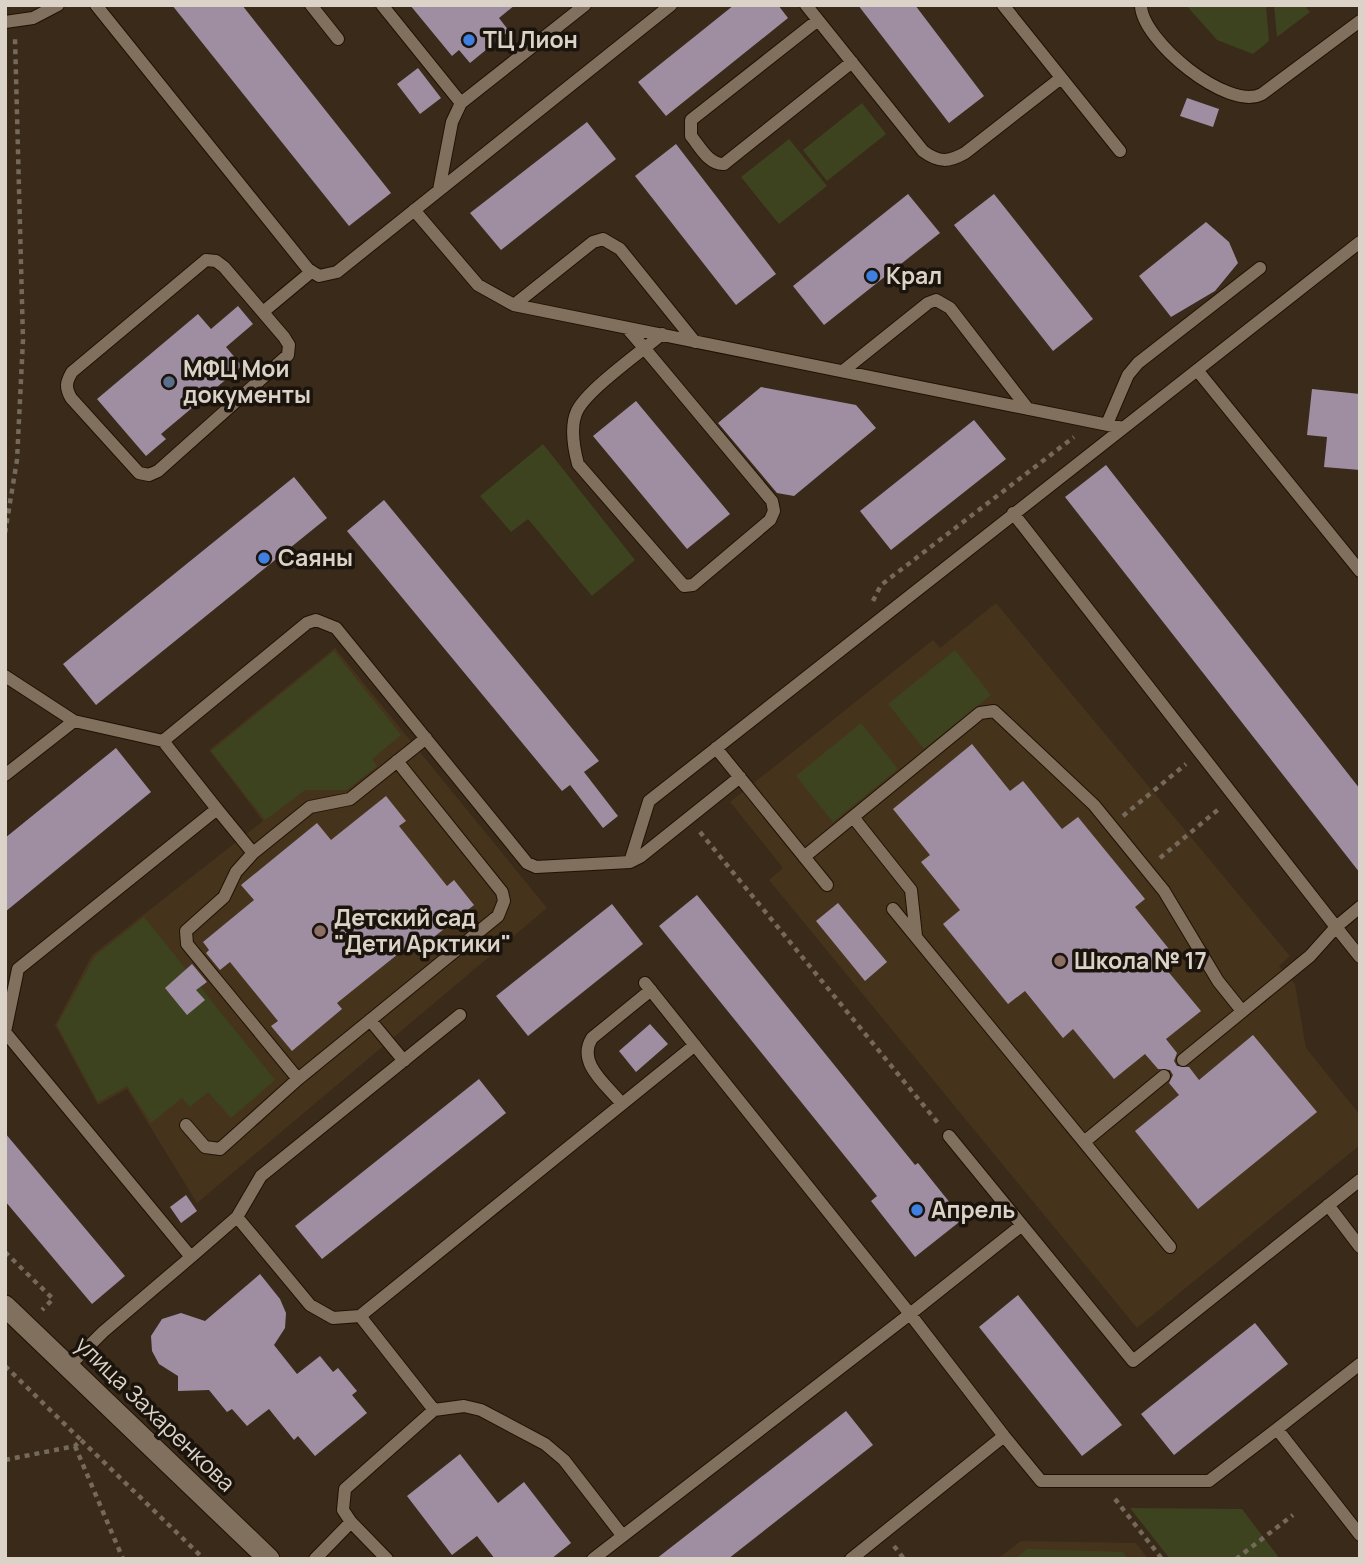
<svg xmlns="http://www.w3.org/2000/svg" width="1365" height="1564" font-family="Manrope,sans-serif">
	<style>
		.built { fill: #46331c }
		.green { fill: #3e431f }
		.building { fill: #9f8ea2 }
		.lines { fill: none; stroke-linecap: round; stroke-linejoin: round }
		.lane-casing { stroke: #201204; stroke-width: 14 }
		.street-casing { stroke: #201204; stroke-width: 23 }
		.path { stroke: #75695b; stroke-width: 4.5; stroke-dasharray: 5 5; stroke-linecap: butt }
		.lane { stroke: #81705d; stroke-width: 12 }
		.street { stroke: #81705d; stroke-width: 21 }
		.shop-dot { fill: #3f7fe0; stroke: #1b140d; stroke-width: 2.5 }
		.service-dot { fill: #5c6f8a; stroke: #1b140d; stroke-width: 2.5 }
		.education-dot { fill: #8d6e63; stroke: #1b140d; stroke-width: 2.5 }
		.labels { text-anchor: middle; stroke-width: 7; stroke-linejoin: round; paint-order: stroke }
		.poi-label { font-size: 23px; font-weight: bold; fill: #dbd2c8; stroke: #1b140d; text-anchor: start }
		.street-label { font-size: 23px; fill: #dbd2c8; stroke: #1b140d }
	</style>
	<rect width="100%" height="100%" fill="#392a1a"/>
	<path class="built" d="M 996,603 L 1290,956 L 1279,966 L 1295,984 L 1306,1048 L 1360,1115 L 1360,1145 L 1137,1328 L 769,880 L 783,868 L 730,802 L 933,640 L 940,648 Z
		M 335,648 L 547,908 L 197,1203 L 127,1089 L 98,1105 L 55,1025 L 92,955 L 263,821 L 209,750 Z
		M 1021,1541 L 1136,1543 L 1148,1559 L 997,1559 Z"/>
	<path class="green" d="M 1186,5 L 1266,5 L 1269,41 L 1253,54 L 1217,40 Z
		M 1274,5 L 1304,5 L 1310,12 L 1277,37 Z
		M 862,103 L 886,134 L 827,181 L 803,150 Z
		M 789,139 L 827,186 L 779,224 L 741,177 Z
		M 543,444 L 635,560 L 592,596 L 528,519 L 511,532 L 480,496 Z
		M 955,650 L 991,695 L 924,749 L 888,704 Z
		M 334,651 L 401,735 L 372,759 L 377,766 L 347,790 L 305,790 L 265,820 L 211,751 Z
		M 861,723 L 898,769 L 833,822 L 796,776 Z
		M 144,917 L 275,1080 L 231,1118 L 208,1092 L 190,1107 L 182,1098 L 151,1123 L 127,1086 L 98,1102 L 57,1025 L 95,956 Z
		M 1130,1508 L 1242,1509 L 1280,1559 L 1170,1559 Z
		M 1027,1549 L 1123,1552 L 1128,1559 L 1015,1559 Z"/>
	<path class="building" d="M 172,5 L 242,5 L 391,193 L 349,226 Z
		M 410,5 L 515,5 L 499,18 L 509,31 L 470,63 L 459,50 L 452,56 Z
		M 734,5 L 778,5 L 788,18 L 666,116 L 638,82 Z
		M 858,5 L 915,5 L 984,96 L 949,123 Z
		M 418,68 L 441,98 L 420,114 L 397,84 Z
		M 1187,98 L 1219,109 L 1213,127 L 1180,116 Z
		M 587,122 L 616,159 L 501,250 L 470,213 Z
		M 676,144 L 776,274 L 736,305 L 635,176 Z
		M 908,194 L 940,233 L 824,325 L 793,286 Z
		M 994,194 L 1093,319 L 1053,351 L 954,225 Z
		M 1206,222 L 1229,242 L 1238,263 L 1215,291 L 1171,317 L 1139,276 Z
		M 238,306 L 253,324 L 226,347 L 242,366 L 161,434 L 166,439 L 146,456 L 97,399 L 198,314 L 211,329 Z
		M 761,387 L 856,405 L 876,428 L 794,496 L 777,493 L 718,423 Z
		M 1312,389 L 1360,394 L 1360,470 L 1324,467 L 1327,437 L 1307,435 Z
		M 636,401 L 730,514 L 687,549 L 593,436 Z
		M 974,420 L 1006,459 L 891,550 L 860,511 Z
		M 1106,465 L 1360,789 L 1360,873 L 1065,497 Z
		M 294,477 L 327,518 L 96,705 L 63,664 Z
		M 384,500 L 599,761 L 584,772 L 618,816 L 603,828 L 570,785 L 562,791 L 347,531 Z
		M 972,744 L 1010,791 L 1023,781 L 1062,829 L 1078,817 L 1145,899 L 1135,907 L 1173,954 L 1161,963 L 1201,1011 L 1166,1039 L 1177,1053 L 1174,1061 L 1177,1066 L 1189,1067 L 1199,1080 L 1253,1035 L 1317,1112 L 1198,1209 L 1135,1131 L 1179,1095 L 1169,1083 L 1173,1075 L 1170,1070 L 1158,1069 L 1145,1054 L 1114,1079 L 1073,1029 L 1063,1038 L 1025,991 L 1008,1004 L 943,924 L 960,910 L 921,862 L 930,855 L 893,809 Z
		M 116,748 L 151,792 L 5,912 L 5,838 Z
		M 386,796 L 406,821 L 399,826 L 447,886 L 454,880 L 474,905 L 419,949 L 413,942 L 337,1003 L 342,1009 L 292,1051 L 271,1026 L 278,1021 L 230,962 L 220,970 L 206,953 L 209,950 L 203,942 L 254,900 L 241,885 L 317,823 L 331,840 Z
		M 697,895 L 915,1165 L 918,1163 L 963,1219 L 915,1257 L 871,1201 L 877,1196 L 659,926 Z
		M 838,903 L 887,962 L 865,981 L 816,921 Z
		M 612,904 L 643,944 L 528,1036 L 496,996 Z
		M 192,964 L 207,982 L 196,990 L 205,1000 L 187,1015 L 165,988 Z
		M 650,1024 L 668,1044 L 636,1072 L 619,1051 Z
		M 479,1079 L 506,1113 L 322,1259 L 295,1226 Z
		M 5,1133 L 125,1276 L 92,1304 L 5,1201 Z
		M 186,1195 L 197,1211 L 181,1223 L 170,1207 Z
		M 260,1274 L 280,1299 L 286,1313 L 285,1328 L 274,1345 L 297,1374 L 320,1356 L 333,1372 L 338,1368 L 357,1391 L 352,1395 L 367,1413 L 315,1456 L 298,1436 L 294,1440 L 269,1409 L 247,1426 L 232,1409 L 227,1412 L 209,1390 L 178,1391 L 178,1376 L 159,1364 L 152,1351 L 151,1336 L 162,1319 L 181,1313 L 205,1321 Z
		M 1018,1295 L 1122,1425 L 1082,1456 L 979,1327 Z
		M 1255,1323 L 1288,1364 L 1174,1455 L 1141,1414 Z
		M 846,1411 L 873,1445 L 728,1559 L 656,1559 Z
		M 460,1454 L 498,1503 L 524,1482 L 571,1543 L 551,1559 L 495,1559 L 477,1536 L 452,1555 L 407,1496 Z"/>
	<g class="lines">
		<defs>
			<path id="lane" d="M 96,5 L 308,269 L 319,276 L 337,272 L 671,5
				M 311,5 L 338,39
				M 382,5 L 461,103
				M 806,5 L 923,151 C 939,163 949,162 965,153 L 1061,78
				M 1003,5 L 1120,151
				M 1141,5 C 1141,40 1228,112 1262,94 L 1360,21
				M 818,20 L 691,120 L 691,136 C 700,147 709,165 724,164 L 852,62
				M 5,22 L 33,18 L 58,5
				M 439,190 L 452,122 L 461,103 L 585,5
				M 414,210 L 478,285 L 514,305 L 1123,428
				M 206,260 L 216,261 L 224,267 L 284,337 L 289,345 L 288,355 L 158,471 L 149,475 L 139,473 L 71,398 C 65,387 66,382 72,372 Z
				M 514,305 L 593,242 L 603,239 L 620,249 L 695,342
				M 263,312 L 311,272
				M 627,328 L 645,349 L 772,501 L 774,511 L 770,520 L 693,585 L 684,586 L 578,464 C 574,449 570,426 577,411 C 588,389 641,352 662,334
				M 1197,370 L 1360,571
				M 843,371 L 928,303 L 936,300 L 950,308 L 1028,409
				M 1107,424 L 1128,375 L 1138,363 L 1260,268
				M 1013,513 L 1336,927 L 1310,956 L 1183,1060
				M 5,676 L 74,721 L 163,741 L 307,623 L 316,620 L 336,628 L 527,863 L 536,867 L 630,862 L 640,857 L 740,777
				M 716,748 L 827,885
				M 397,761 L 502,892 L 504,901 L 498,916 L 298,1079 L 187,944 L 186,931 L 224,897 L 236,872 L 253,853 L 310,807 L 350,799 L 415,747 L 426,738
				M 5,775 L 74,721
				M 217,809 L 253,853
				M 853,817 L 911,890 L 916,936
				M 804,857 L 980,713 L 994,711 L 1094,805 L 1164,891 L 1218,981 L 1242,1011
				M 630,862 L 649,801 L 1360,242
				M 1360,907 L 1336,927 L 1360,957
				M 893,909 L 1170,1247
				M 370,1020 L 404,1061
				M 622,1104 C 607,1085 576,1063 592,1038 L 651,990
				M 186,1125 L 205,1147 L 220,1149 L 298,1079
				M 949,1136 L 1133,1361 L 1360,1180
				M 1084,1142 L 1164,1076
				M 1328,1205 L 1360,1247
				M 237,1217 L 261,1176 L 460,1015
				M 191,1257 L 237,1217 L 310,1305 L 333,1318 L 360,1316 L 695,1045
				M 1360,1364 L 1277,1429 L 1360,1535
				M 68,1367 L 103,1332 L 191,1257 L 5,1032 L 18,969 L 217,809 L 163,741
				M 434,1410 L 464,1406 L 481,1410 L 545,1444 L 564,1460 L 622,1535
				M 1004,1436 L 1041,1481 L 1209,1481 L 1277,1429
				M 351,1522 L 387,1559
				M 315,1559 L 351,1522 L 343,1510 L 345,1489 L 434,1410 L 360,1316
				M 593,1559 L 910,1314 L 645,983
				M 851,1559 L 1004,1436 L 910,1314 L 1022,1225"/>
			<path id="street" d="M 5,1306 L 269,1559"/>
		</defs>
		<use href="#lane" class="lane-casing"/>
		<use href="#street" class="street-casing"/>
		<path class="path" d="M 5,533 L 17,460 L 23,340 L 15,38
			M 873,601 L 881,585 L 1074,437
			M 1123,816 L 1186,764
			M 700,832 L 938,1123
			M 1160,858 L 1220,808
			M 5,1252 L 53,1299 L 42,1310
			M 5,1366 L 81,1440
			M 75,1446 L 123,1559
			M 5,1460 L 75,1446 L 81,1440 L 204,1559
			M 1115,1499 L 1162,1559
			M 894,1546 L 904,1559
			M 1236,1559 L 1293,1515"/>
		<use href="#lane" class="lane"/>
		<use href="#street" class="street"/>
	</g>
	<g class="shop-dot">
		<circle cx="469" cy="40" r="7"/>
		<circle cx="872" cy="276" r="7"/>
		<circle cx="264" cy="558" r="7"/>
		<circle cx="917" cy="1210" r="7"/>
	</g>
	<circle class="service-dot" cx="169" cy="382" r="7"/>
	<g class="education-dot">
		<circle cx="320" cy="931" r="7"/>
		<circle cx="1060" cy="961" r="7"/>
	</g>
	<g class="labels">
		<g class="poi-label">
			<text x="483" y="48">ТЦ Лион</text>
			<text x="886" y="284">Крал</text>
			<text x="183" y="377">МФЦ Мои<tspan x="183" dy="26">документы</tspan></text>
			<text x="278" y="566">Саяны</text>
			<text x="334" y="926">Детский сад<tspan x="334" dy="26">"Дети Арктики"</tspan></text>
			<text x="1074" y="969">Школа № 17</text>
			<text x="931" y="1218">Апрель</text>
		</g>
		<g class="street-label">
			<text transform="translate(155 1414) rotate(44)" y="8">улица Захаренкова</text>
		</g>
	</g>
	<rect width="1365" height="1564" fill="none" stroke="#dbd2c8" stroke-width="14"/>
</svg>
